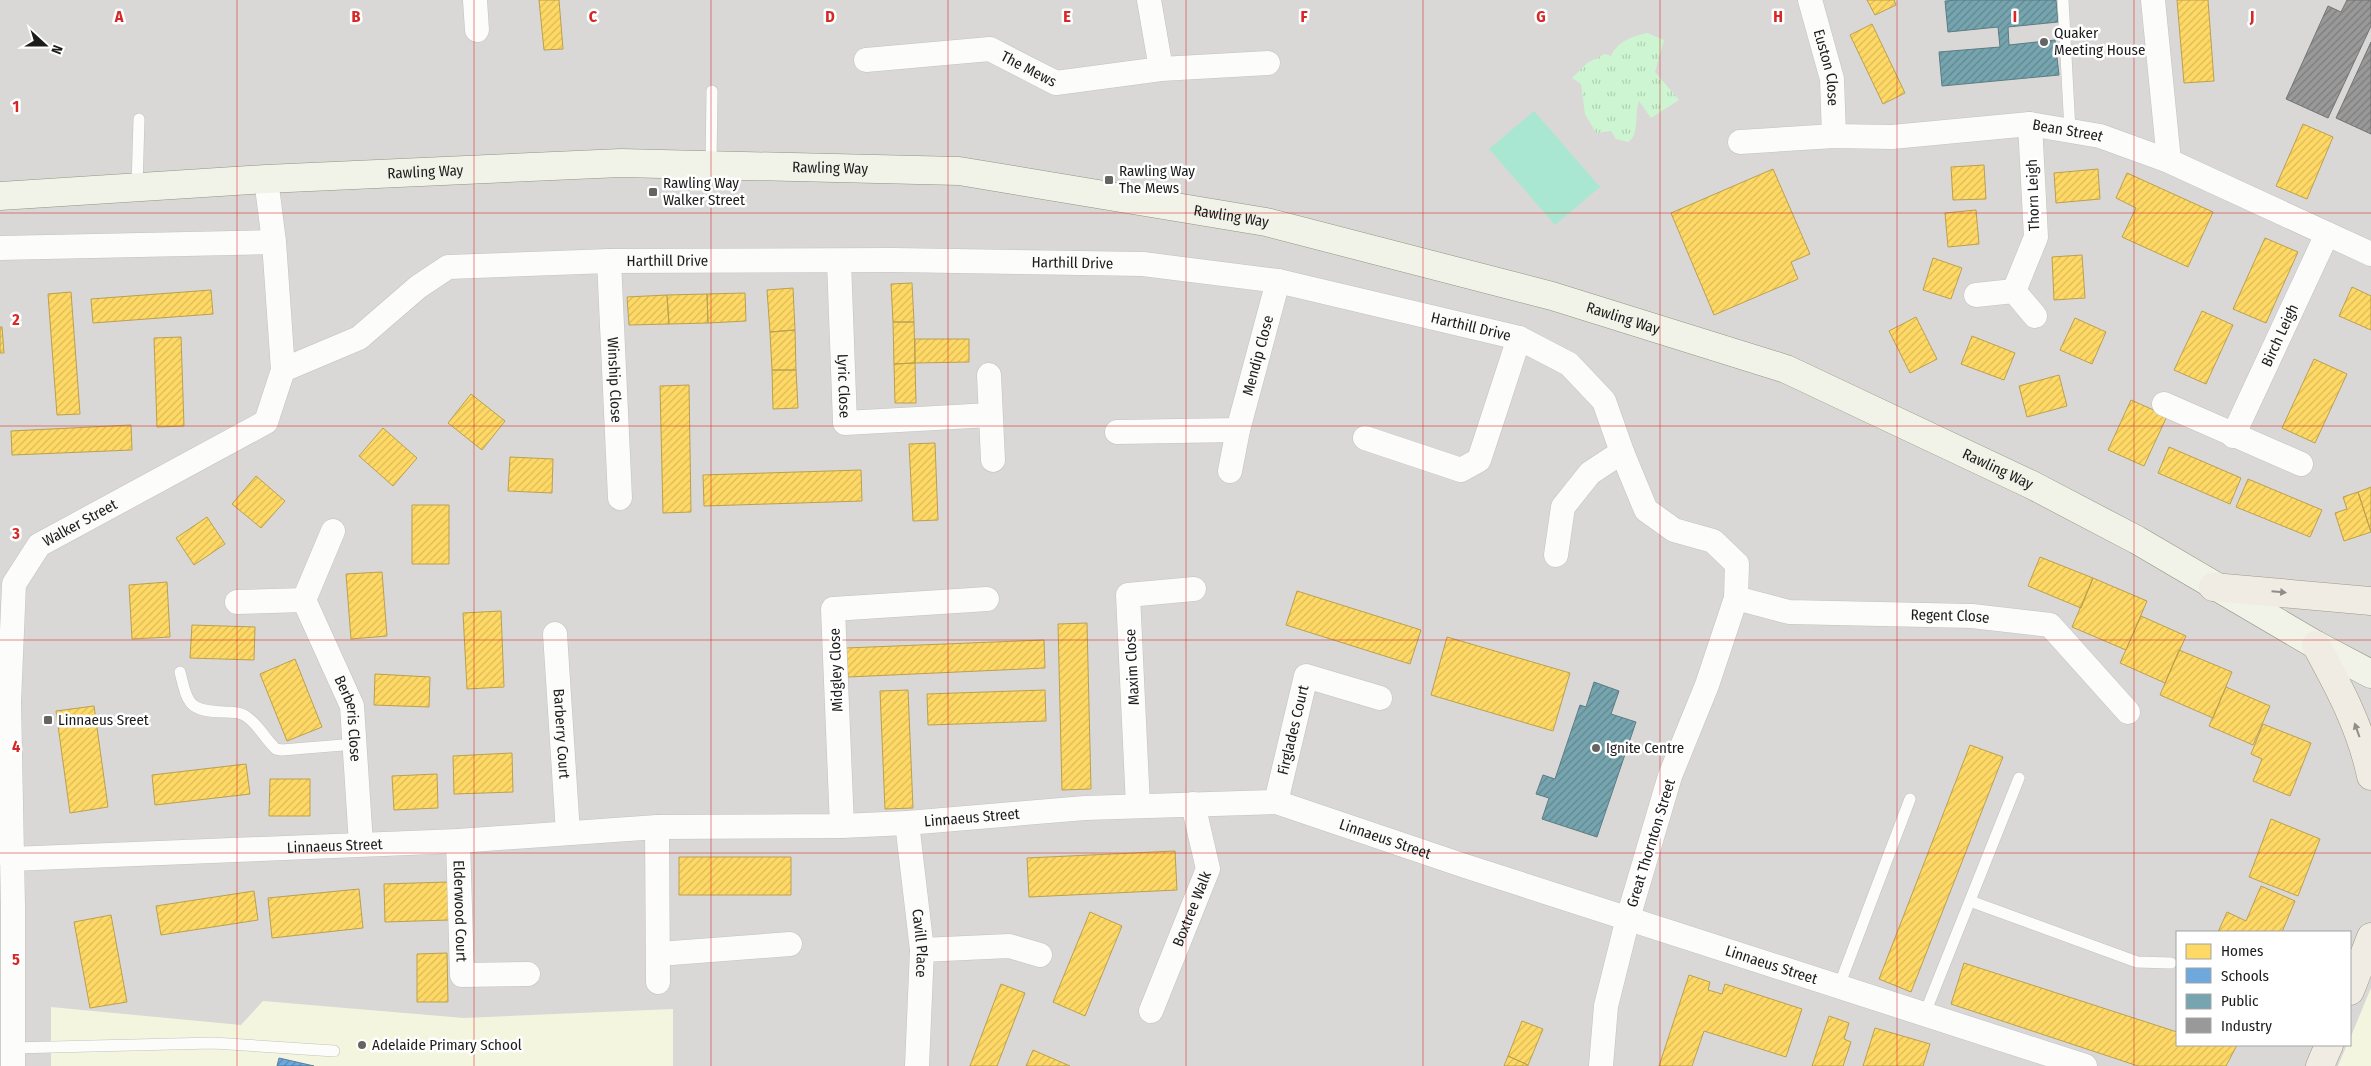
<svg xmlns="http://www.w3.org/2000/svg" width="2371" height="1066" font-family="'Fira Sans Condensed',sans-serif">
	<style>
		.residential { fill: #d9d8d6 }
		.education { fill: #f3f5de }
		.park { fill: url(#park-tufts) }
		.pitch { fill: #aae7d3 }
		.homes { fill: url(#homes-hatch); stroke: #bba050 }
		.schools { fill: url(#schools-hatch); stroke: #567ea2 }
		.public { fill: url(#public-hatch); stroke: #5b7c83 }
		.industry { fill: url(#industry-hatch); stroke: #747474 }
		.lines { fill: none; stroke-linecap: round; stroke-linejoin: round }
		.lane-casing { stroke: #c3c2c0; stroke-width: 12 }
		.street-casing { stroke: #c3c2c0; stroke-width: 25 }
		.secondary-casing { stroke: #90957c; stroke-width: 29 }
		.primary-casing { stroke: #a09981; stroke-width: 29 }
		.lane { stroke: #fcfcfb; stroke-width: 11 }
		.street { stroke: #fcfcfb; stroke-width: 24 }
		.secondary { stroke: #f2f3e8; stroke-width: 28 }
		.primary { stroke: #f0ece3; stroke-width: 28 }
		.oneway { fill: #918e89 }
		.grid { fill: none; stroke: #d62828; stroke-width: 1; stroke-opacity: 0.55 }
		.poi-dot { fill: #646462; stroke: #fff; stroke-width: 2 }
		.labels { text-anchor: middle; stroke-width: 5; stroke-linejoin: round; paint-order: stroke }
		.poi-label { font-size: 15px; fill: #1c1c1c; stroke: #fff; text-anchor: start }
		.street-label { font-size: 15px; fill: #1c1c1c; stroke: #fff }
		.grid-label { font-size: 16px; text-anchor: middle; font-weight: bold; fill: #d62828; stroke: #fff; stroke-width: 5; stroke-linejoin: round; paint-order: stroke }
	</style>
	<defs>
		<pattern id="park-tufts" width="24" height="20" patternUnits="userSpaceOnUse" patternTransform="scale(1.25)"><rect width="24" height="20" fill="#cef5d2"/><path d="M3 7l-1-3M5 7V3M7 7l1-3M15 17l-1-3M17 17v-4M19 17l1-3" fill="none" stroke="#b0d1b4"/></pattern>
		<pattern id="homes-hatch" width="6" height="6" patternUnits="userSpaceOnUse" patternTransform="scale(1.25)"><rect width="6" height="6" fill="#ffd966"/><path d="M-1 1l2-2M0 6l6-6M5 7l2-2" fill="none" stroke="#daba58"/></pattern>
		<pattern id="schools-hatch" width="6" height="6" patternUnits="userSpaceOnUse" patternTransform="scale(1.25)"><rect width="6" height="6" fill="#6fa8dc"/><path d="M-1 1l2-2M0 6l6-6M5 7l2-2" fill="none" stroke="#5a88b2"/></pattern>
		<pattern id="public-hatch" width="6" height="6" patternUnits="userSpaceOnUse" patternTransform="scale(1.25)"><rect width="6" height="6" fill="#76a5af"/><path d="M-1 1l2-2M0 6l6-6M5 7l2-2" fill="none" stroke="#60868e"/></pattern>
		<pattern id="industry-hatch" width="6" height="6" patternUnits="userSpaceOnUse" patternTransform="scale(1.25)"><rect width="6" height="6" fill="#999"/><path d="M-1 1l2-2M0 6l6-6M5 7l2-2" fill="none" stroke="#7c7c7c"/></pattern>
	</defs>
	<rect width="100%" height="100%" fill="#eae9e4"/>
	<path class="residential" d="M 0,0 L 2371,0 L 2371,988 L 2350,1039 L 2350,932 L 2177,932 L 2177,1045 L 2347,1045 L 2338,1066 L 0,1066 Z"/>
	<path class="education" d="M 2371,988 L 2371,1066 L 2338,1066 L 2347,1045 L 2350,1045 L 2350,1039 Z
		M 263,1001 L 464,1018 L 673,1009 L 673,1066 L 51,1066 L 51,1007 L 241,1025 Z"/>
	<path class="park" d="M 1647,33 L 1664,40 L 1655,72 L 1679,100 L 1651,118 L 1639,101 C 1634,114 1640,135 1628,142 L 1616,139 L 1611,131 L 1596,133 L 1585,114 L 1581,84 L 1572,78 L 1587,63 L 1605,54 L 1611,56 C 1618,41 1631,37 1647,33 Z"/>
	<path class="pitch" d="M 1534,111 L 1600,187 L 1555,225 L 1489,149 Z"/>
	<path class="homes" d="M 539,0 L 559,0 L 563,49 L 544,50 Z
		M 1867,0 L 1894,0 L 1896,5 L 1875,15 Z
		M 2177,0 L 2208,0 L 2214,81 L 2184,83 Z
		M 1872,24 L 1905,93 L 1883,104 L 1850,35 Z
		M 2303,124 L 2333,137 L 2307,199 L 2276,186 Z
		M 1984,165 L 1986,199 L 1953,200 L 1951,167 Z
		M 1773,169 L 1810,254 L 1791,262 L 1798,279 L 1714,315 L 1671,213 Z
		M 2098,169 L 2100,199 L 2056,203 L 2054,173 Z
		M 2127,173 L 2213,212 L 2188,267 L 2122,237 L 2136,208 L 2116,198 Z
		M 1976,210 L 1979,244 L 1948,247 L 1945,213 Z
		M 2265,238 L 2298,252 L 2266,323 L 2233,309 Z
		M 2082,255 L 2085,298 L 2054,300 L 2052,257 Z
		M 1933,258 L 1962,268 L 1951,299 L 1923,290 Z
		M 912,283 L 914,322 L 893,322 L 891,284 Z
		M 2352,287 L 2371,296 L 2371,330 L 2339,316 Z
		M 793,288 L 795,330 L 770,332 L 767,290 Z
		M 211,290 L 213,314 L 93,323 L 91,299 Z
		M 71,292 L 80,414 L 57,415 L 48,294 Z
		M 745,293 L 746,321 L 708,323 L 707,294 Z
		M 707,294 L 708,323 L 669,324 L 667,295 Z
		M 667,295 L 669,324 L 629,325 L 627,297 Z
		M 2202,311 L 2233,325 L 2206,384 L 2174,370 Z
		M 1916,317 L 1937,359 L 1910,373 L 1889,331 Z
		M 2075,318 L 2106,332 L 2092,364 L 2060,350 Z
		M 893,322 L 914,322 L 915,363 L 894,364 Z
		M 0,327 L 2,327 L 4,353 L 0,353 Z
		M 795,330 L 796,370 L 772,370 L 770,332 Z
		M 1972,336 L 2015,353 L 2004,380 L 1961,364 Z
		M 181,337 L 184,426 L 157,427 L 154,338 Z
		M 915,339 L 969,339 L 969,362 L 915,363 Z
		M 2314,359 L 2347,374 L 2315,443 L 2282,428 Z
		M 915,363 L 916,403 L 895,403 L 894,364 Z
		M 772,370 L 796,370 L 798,408 L 773,409 Z
		M 2059,375 L 2067,406 L 2027,417 L 2019,386 Z
		M 689,385 L 691,512 L 663,513 L 660,386 Z
		M 471,394 L 505,421 L 482,450 L 448,423 Z
		M 2131,400 L 2167,416 L 2144,466 L 2108,450 Z
		M 131,425 L 132,450 L 12,455 L 11,431 Z
		M 383,428 L 417,458 L 393,486 L 359,456 Z
		M 935,443 L 938,520 L 913,521 L 909,444 Z
		M 2169,447 L 2241,478 L 2230,504 L 2158,473 Z
		M 510,457 L 553,459 L 552,493 L 508,491 Z
		M 861,470 L 862,501 L 704,506 L 703,475 Z
		M 256,476 L 285,501 L 261,528 L 232,504 Z
		M 2248,479 L 2322,510 L 2310,537 L 2236,507 Z
		M 2371,487 L 2371,532 L 2358,492 Z
		M 2358,492 L 2371,532 L 2344,541 L 2335,513 L 2347,509 L 2343,497 Z
		M 412,505 L 449,505 L 449,564 L 412,564 Z
		M 207,517 L 225,544 L 194,565 L 176,538 Z
		M 2040,557 L 2093,578 L 2081,608 L 2028,586 Z
		M 382,572 L 387,636 L 351,639 L 346,574 Z
		M 2093,578 L 2147,601 L 2126,650 L 2072,627 Z
		M 167,582 L 170,637 L 132,639 L 129,585 Z
		M 1297,591 L 1421,630 L 1410,664 L 1286,625 Z
		M 501,611 L 504,687 L 467,689 L 463,613 Z
		M 2141,616 L 2186,636 L 2165,683 L 2120,663 Z
		M 1087,623 L 1091,789 L 1062,790 L 1058,624 Z
		M 192,625 L 255,627 L 254,660 L 190,658 Z
		M 1447,637 L 1570,673 L 1553,731 L 1431,695 Z
		M 1044,640 L 1045,668 L 848,677 L 846,648 Z
		M 2179,650 L 2232,672 L 2213,718 L 2160,695 Z
		M 295,659 L 322,727 L 287,741 L 260,674 Z
		M 375,674 L 430,677 L 429,707 L 374,705 Z
		M 2226,687 L 2270,706 L 2253,745 L 2209,726 Z
		M 908,690 L 913,808 L 885,809 L 880,691 Z
		M 1045,690 L 1046,721 L 928,725 L 927,694 Z
		M 94,706 L 108,807 L 70,813 L 56,711 Z
		M 2263,724 L 2311,743 L 2290,796 L 2253,781 L 2262,759 L 2251,754 Z
		M 1970,745 L 2003,757 L 1911,992 L 1879,979 Z
		M 512,753 L 513,792 L 454,794 L 453,756 Z
		M 246,764 L 250,794 L 155,805 L 152,775 Z
		M 437,774 L 438,808 L 394,810 L 392,776 Z
		M 270,779 L 310,779 L 310,816 L 269,816 Z
		M 2271,819 L 2320,839 L 2298,896 L 2249,877 Z
		M 1175,851 L 1177,890 L 1029,897 L 1027,858 Z
		M 679,857 L 791,857 L 791,895 L 679,895 Z
		M 448,882 L 449,920 L 385,922 L 384,884 Z
		M 2261,886 L 2295,901 L 2282,932 L 2218,932 L 2227,912 L 2246,921 Z
		M 359,889 L 363,928 L 272,938 L 268,898 Z
		M 254,891 L 258,920 L 161,935 L 156,906 Z
		M 1090,912 L 1122,926 L 1085,1016 L 1053,1002 Z
		M 111,915 L 127,1002 L 90,1008 L 74,922 Z
		M 447,953 L 448,1002 L 417,1002 L 417,954 Z
		M 1964,963 L 2177,1032 L 2177,1045 L 2237,1045 L 2226,1066 L 2138,1066 L 1951,1004 Z
		M 1689,975 L 1710,982 L 1708,990 L 1722,994 L 1725,984 L 1802,1009 L 1786,1057 L 1704,1031 L 1692,1066 L 1659,1066 Z
		M 1001,984 L 1025,993 L 997,1066 L 970,1066 Z
		M 1829,1016 L 1849,1023 L 1844,1039 L 1851,1042 L 1843,1066 L 1812,1066 Z
		M 1522,1021 L 1543,1029 L 1528,1065 L 1508,1056 Z
		M 1875,1028 L 1930,1044 L 1923,1066 L 1863,1066 Z
		M 1033,1050 L 1070,1066 L 1026,1066 Z
		M 1508,1056 L 1528,1065 L 1528,1066 L 1504,1066 Z"/>
	<path class="schools" d="M 279,1058 L 314,1066 L 277,1066 Z"/>
	<path class="public" d="M 1958,0 L 2056,0 L 2058,22 L 2008,27 L 2009,45 L 2055,40 L 2059,75 L 1942,86 L 1939,52 L 2000,47 L 1998,27 L 1948,32 L 1945,1 Z
		M 1594,682 L 1619,691 L 1611,714 L 1636,722 L 1597,837 L 1542,819 L 1549,798 L 1536,794 L 1543,775 L 1555,779 L 1580,705 L 1586,707 Z"/>
	<path class="industry" d="M 2347,0 L 2371,0 L 2371,26 L 2328,118 L 2286,99 L 2328,6 L 2341,12 Z
		M 2371,42 L 2371,134 L 2336,118 Z"/>
	<g class="lines">
		<defs>
			<path id="lane" d="M 2063,0 L 2070,131
				M 711,165 L 712,91
				M 137,187 L 139,119
				M 180,672 C 188,705 189,711 225,712 C 231,712 239,712 244,715 C 257,722 265,739 276,749 L 282,750 L 355,744
				M 1970,901 L 2137,962 L 2171,963
				M 1839,986 L 1910,799
				M 1925,1013 L 2019,778
				M 13,1048 L 213,1043 L 334,1051"/>
			<g id="street">
				<path d="M 475,0 L 477,30"/>
				<path d="M 1149,0 L 1161,69"/>
				<path id="s1" d="M 1810,0 L 1832,79 L 1834,136"/>
				<path d="M 2153,0 L 2169,161"/>
				<path id="s2" d="M 866,60 L 990,49 L 1056,83 L 1161,69 L 1268,63"/>
				<path id="s3" d="M 1740,142 L 1834,136 L 1892,137 L 2030,124 L 2100,136 L 2169,161 L 2371,254"/>
				<path d="M 0,248 L 274,242"/>
				<path id="s4" d="M 609,261 L 620,498"/>
				<path id="s5" d="M 839,261 L 845,423 L 990,415"/>
				<path d="M 2014,291 L 2036,237 L 2030,124"/>
				<path d="M 1976,295 L 2014,291 L 2035,316"/>
				<path id="s6" d="M 283,370 L 359,338 L 418,287 L 448,267 L 609,261 L 894,260 L 1143,264 L 1278,281 L 1519,338 L 1569,364 L 1604,401 L 1622,452 L 1646,510 L 1674,530 L 1713,541 L 1737,564 L 1736,598 L 1707,685 L 1670,776 L 1628,918 L 1606,1006 L 1601,1066"/>
				<path d="M 989,375 L 993,460"/>
				<path d="M 2164,404 L 2301,464"/>
				<path d="M 1117,432 L 1238,430"/>
				<path id="s7" d="M 2233,436 L 2327,234"/>
				<path d="M 1365,438 L 1461,470 L 1479,460 L 1519,338"/>
				<path id="s8" d="M 1230,471 L 1238,430 L 1278,281"/>
				<path d="M 1556,555 L 1563,507 L 1590,473 L 1622,452"/>
				<path id="s9" d="M 1736,598 L 1789,612 L 1972,616 L 2050,625 L 2128,712"/>
				<path id="s10" d="M 304,600 L 352,706 L 361,844"/>
				<path d="M 237,602 L 304,600 L 333,531"/>
				<path id="s11" d="M 555,634 L 568,833"/>
				<path id="s12" d="M 1276,802 L 1306,676 L 1380,698"/>
				<path d="M 1138,806 L 1128,595 L 1194,589"/>
				<path id="s13" d="M 907,823 L 922,950 L 917,1066"/>
				<path d="M 842,826 L 833,609 L 987,599"/>
				<path d="M 657,827 L 658,982"/>
				<path id="s14" d="M 458,841 L 462,975 L 528,974"/>
				<path id="s15" d="M 11,859 L 458,841 L 657,827 L 842,826 L 907,823 L 1085,808 L 1276,802 L 1465,866 L 2085,1066"/>
				<path d="M 922,950 L 1009,946 L 1040,955"/>
				<path d="M 659,954 L 790,944"/>
				<path id="s16" d="M 1151,1011 L 1208,869 L 1193,804"/>
				<path id="s17" d="M 13,1066 L 13,906 L 9,702 L 14,584 L 39,545 L 266,422 L 283,370 L 274,242 L 266,179"/>
			</g>
			<g id="secondary">
				<path id="s18" d="M 0,196 L 266,179 L 621,163 L 959,171 L 1266,222 L 1552,296 L 1786,369 L 2032,485 L 2137,540 L 2316,645 L 2371,674"/>
			</g>
			<path id="primary" d="M 2213,587 L 2371,601
				M 2316,645 C 2339,687 2361,728 2371,776
				M 2350,991 L 2371,937
				M 2320,1066 L 2329,1045"/>
		</defs>
		<use href="#lane" class="lane-casing"/>
		<use href="#street" class="street-casing"/>
		<use href="#secondary" class="secondary-casing"/>
		<use href="#primary" class="primary-casing"/>
		<use href="#lane" class="lane"/>
		<use href="#street" class="street"/>
		<use href="#secondary" class="secondary"/>
		<use href="#primary" class="primary"/>
	</g>
	<defs><path id="oneway-solid" d="M-6-.8H1V-3.2L6.5 0L1 3.2V.8H-6Z" transform="scale(1.25)"/></defs>
	<g class="oneway">
		<use href="#oneway-solid" transform="translate(2279 592) rotate(5)"/>
		<use href="#oneway-solid" transform="translate(2357 730) rotate(-110)"/>
	</g>
	<path class="grid" d="M 237,0 L 237,1066M 474,0 L 474,1066M 711,0 L 711,1066M 948,0 L 948,1066M 1186,0 L 1186,1066M 1423,0 L 1423,1066M 1660,0 L 1660,1066M 1897,0 L 1897,1066M 2134,0 L 2134,1066M 0,213 L 2371,213M 0,426 L 2371,426M 0,640 L 2371,640M 0,853 L 2371,853"/>
	<g class="poi-dot">
		<circle cx="2044" cy="42" r="5"/>
		<rect x="1104" y="175" width="10" height="10" rx="2.5"/>
		<rect x="648" y="187" width="10" height="10" rx="2.5"/>
		<rect x="43" y="715" width="10" height="10" rx="2.5"/>
		<circle cx="1596" cy="748" r="5"/>
		<circle cx="362" cy="1045" r="5"/>
	</g>
	<g class="labels">
		<g class="poi-label">
			<text x="2054" y="38">Quaker<tspan x="2054" dy="17">Meeting House</tspan></text>
			<text x="1119" y="176">Rawling Way<tspan x="1119" dy="17">The Mews</tspan></text>
			<text x="663" y="188">Rawling Way<tspan x="663" dy="17">Walker Street</tspan></text>
			<text x="58" y="725">Linnaeus Sreet</text>
			<text x="1606" y="753">Ignite Centre</text>
			<text x="372" y="1050">Adelaide Primary School</text>
		</g>
		<g class="street-label">
			<text dy="5" stroke="none"><textPath href="#s2" startOffset="168">The Mews</textPath></text>
			<text dy="5" stroke="none"><textPath href="#s1" startOffset="70">Euston Close</textPath></text>
			<text dy="5" stroke="none"><textPath href="#s3" startOffset="329">Bean Street</textPath></text>
			<text dy="5" stroke="none"><textPath href="#s18" startOffset="831">Rawling Way</textPath></text>
			<text dy="5" stroke="none"><textPath href="#s18" startOffset="426">Rawling Way</textPath></text>
			<text transform="translate(2033 195) rotate(-92)" y="5">Thorn Leigh</text>
			<text dy="5" stroke="none"><textPath href="#s18" startOffset="1236">Rawling Way</textPath></text>
			<text dy="5" stroke="none"><textPath href="#s6" startOffset="416">Harthill Drive</textPath></text>
			<text dy="5" stroke="none"><textPath href="#s6" startOffset="821">Harthill Drive</textPath></text>
			<text dy="5" stroke="none"><textPath href="#s18" startOffset="1641">Rawling Way</textPath></text>
			<text dy="5" stroke="none"><textPath href="#s6" startOffset="1226">Harthill Drive</textPath></text>
			<text dy="5" stroke="none"><textPath href="#s7" startOffset="111">Birch Leigh</textPath></text>
			<text dy="5" stroke="none"><textPath href="#s8" startOffset="119">Mendip Close</textPath></text>
			<text dy="5" stroke="none"><textPath href="#s4" startOffset="119">Winship Close</textPath></text>
			<text dy="5" stroke="none"><textPath href="#s5" startOffset="125">Lyric Close</textPath></text>
			<text dy="5" stroke="none"><textPath href="#s18" startOffset="2046">Rawling Way</textPath></text>
			<text dy="5" stroke="none"><textPath href="#s17" startOffset="575">Walker Street</textPath></text>
			<text dy="5" stroke="none"><textPath href="#s9" startOffset="216">Regent Close</textPath></text>
			<text transform="translate(1132 667) rotate(-93)" y="5">Maxim Close</text>
			<text transform="translate(836 670) rotate(-92)" y="5">Midgley Close</text>
			<text dy="5" stroke="none"><textPath href="#s10" startOffset="128">Berberis Close</textPath></text>
			<text dy="5" stroke="none"><textPath href="#s12" startOffset="74">Firglades Court</textPath></text>
			<text dy="5" stroke="none"><textPath href="#s11" startOffset="100">Barberry Court</textPath></text>
			<text dy="5" stroke="none"><textPath href="#s15" startOffset="962">Linnaeus Street</textPath></text>
			<text dy="5" stroke="none"><textPath href="#s15" startOffset="1382">Linnaeus Street</textPath></text>
			<text transform="translate(1651 843) rotate(-73)" y="5">Great Thornton Street</text>
			<text dy="5" stroke="none"><textPath href="#s15" startOffset="324">Linnaeus Street</textPath></text>
			<text dy="5" stroke="none"><textPath href="#s16" startOffset="110">Boxtree Walk</textPath></text>
			<text dy="5" stroke="none"><textPath href="#s14" startOffset="70">Elderwood Court</textPath></text>
			<text dy="5" stroke="none"><textPath href="#s13" startOffset="121">Cavill Place</textPath></text>
			<text dy="5" stroke="none"><textPath href="#s15" startOffset="1788">Linnaeus Street</textPath></text>
		</g>
	</g>
	<g class="grid-label">
		<text x="119" y="22">A</text>
		<text x="356" y="22">B</text>
		<text x="593" y="22">C</text>
		<text x="830" y="22">D</text>
		<text x="1067" y="22">E</text>
		<text x="1304" y="22">F</text>
		<text x="1541" y="22">G</text>
		<text x="1778" y="22">H</text>
		<text x="2015" y="22">I</text>
		<text x="2252" y="22">J</text>
		<text x="16" y="112">1</text>
		<text x="16" y="325">2</text>
		<text x="16" y="539">3</text>
		<text x="16" y="752">4</text>
		<text x="16" y="965">5</text>
	</g>
	<rect x="2176" y="931" width="175" height="115" fill="#ffffff" stroke="#a4a4a4"/>
	<rect x="2186" y="944" width="25" height="15" fill="#ffd966" stroke="#a4a4a4"/>
	<text x="2221" y="956" font-size="15" fill="#1c1c1c">Homes</text>
	<rect x="2186" y="968" width="25" height="15" fill="#6fa8dc" stroke="#a4a4a4"/>
	<text x="2221" y="981" font-size="15" fill="#1c1c1c">Schools</text>
	<rect x="2186" y="994" width="25" height="15" fill="#76a5af" stroke="#a4a4a4"/>
	<text x="2221" y="1006" font-size="15" fill="#1c1c1c">Public</text>
	<rect x="2186" y="1018" width="25" height="15" fill="#999999" stroke="#a4a4a4"/>
	<text x="2221" y="1031" font-size="15" fill="#1c1c1c">Industry</text>
	<g transform="translate(45 45) rotate(111)" stroke="#ffffff" stroke-width="4" paint-order="stroke">
	<path d="M0-4L9 19L0 12L-9 19Z" fill="#1c1c1c"/>
	<text y="-8" font-size="14" font-weight="bold" text-anchor="middle" fill="#1c1c1c">N</text>
	</g>
</svg>
